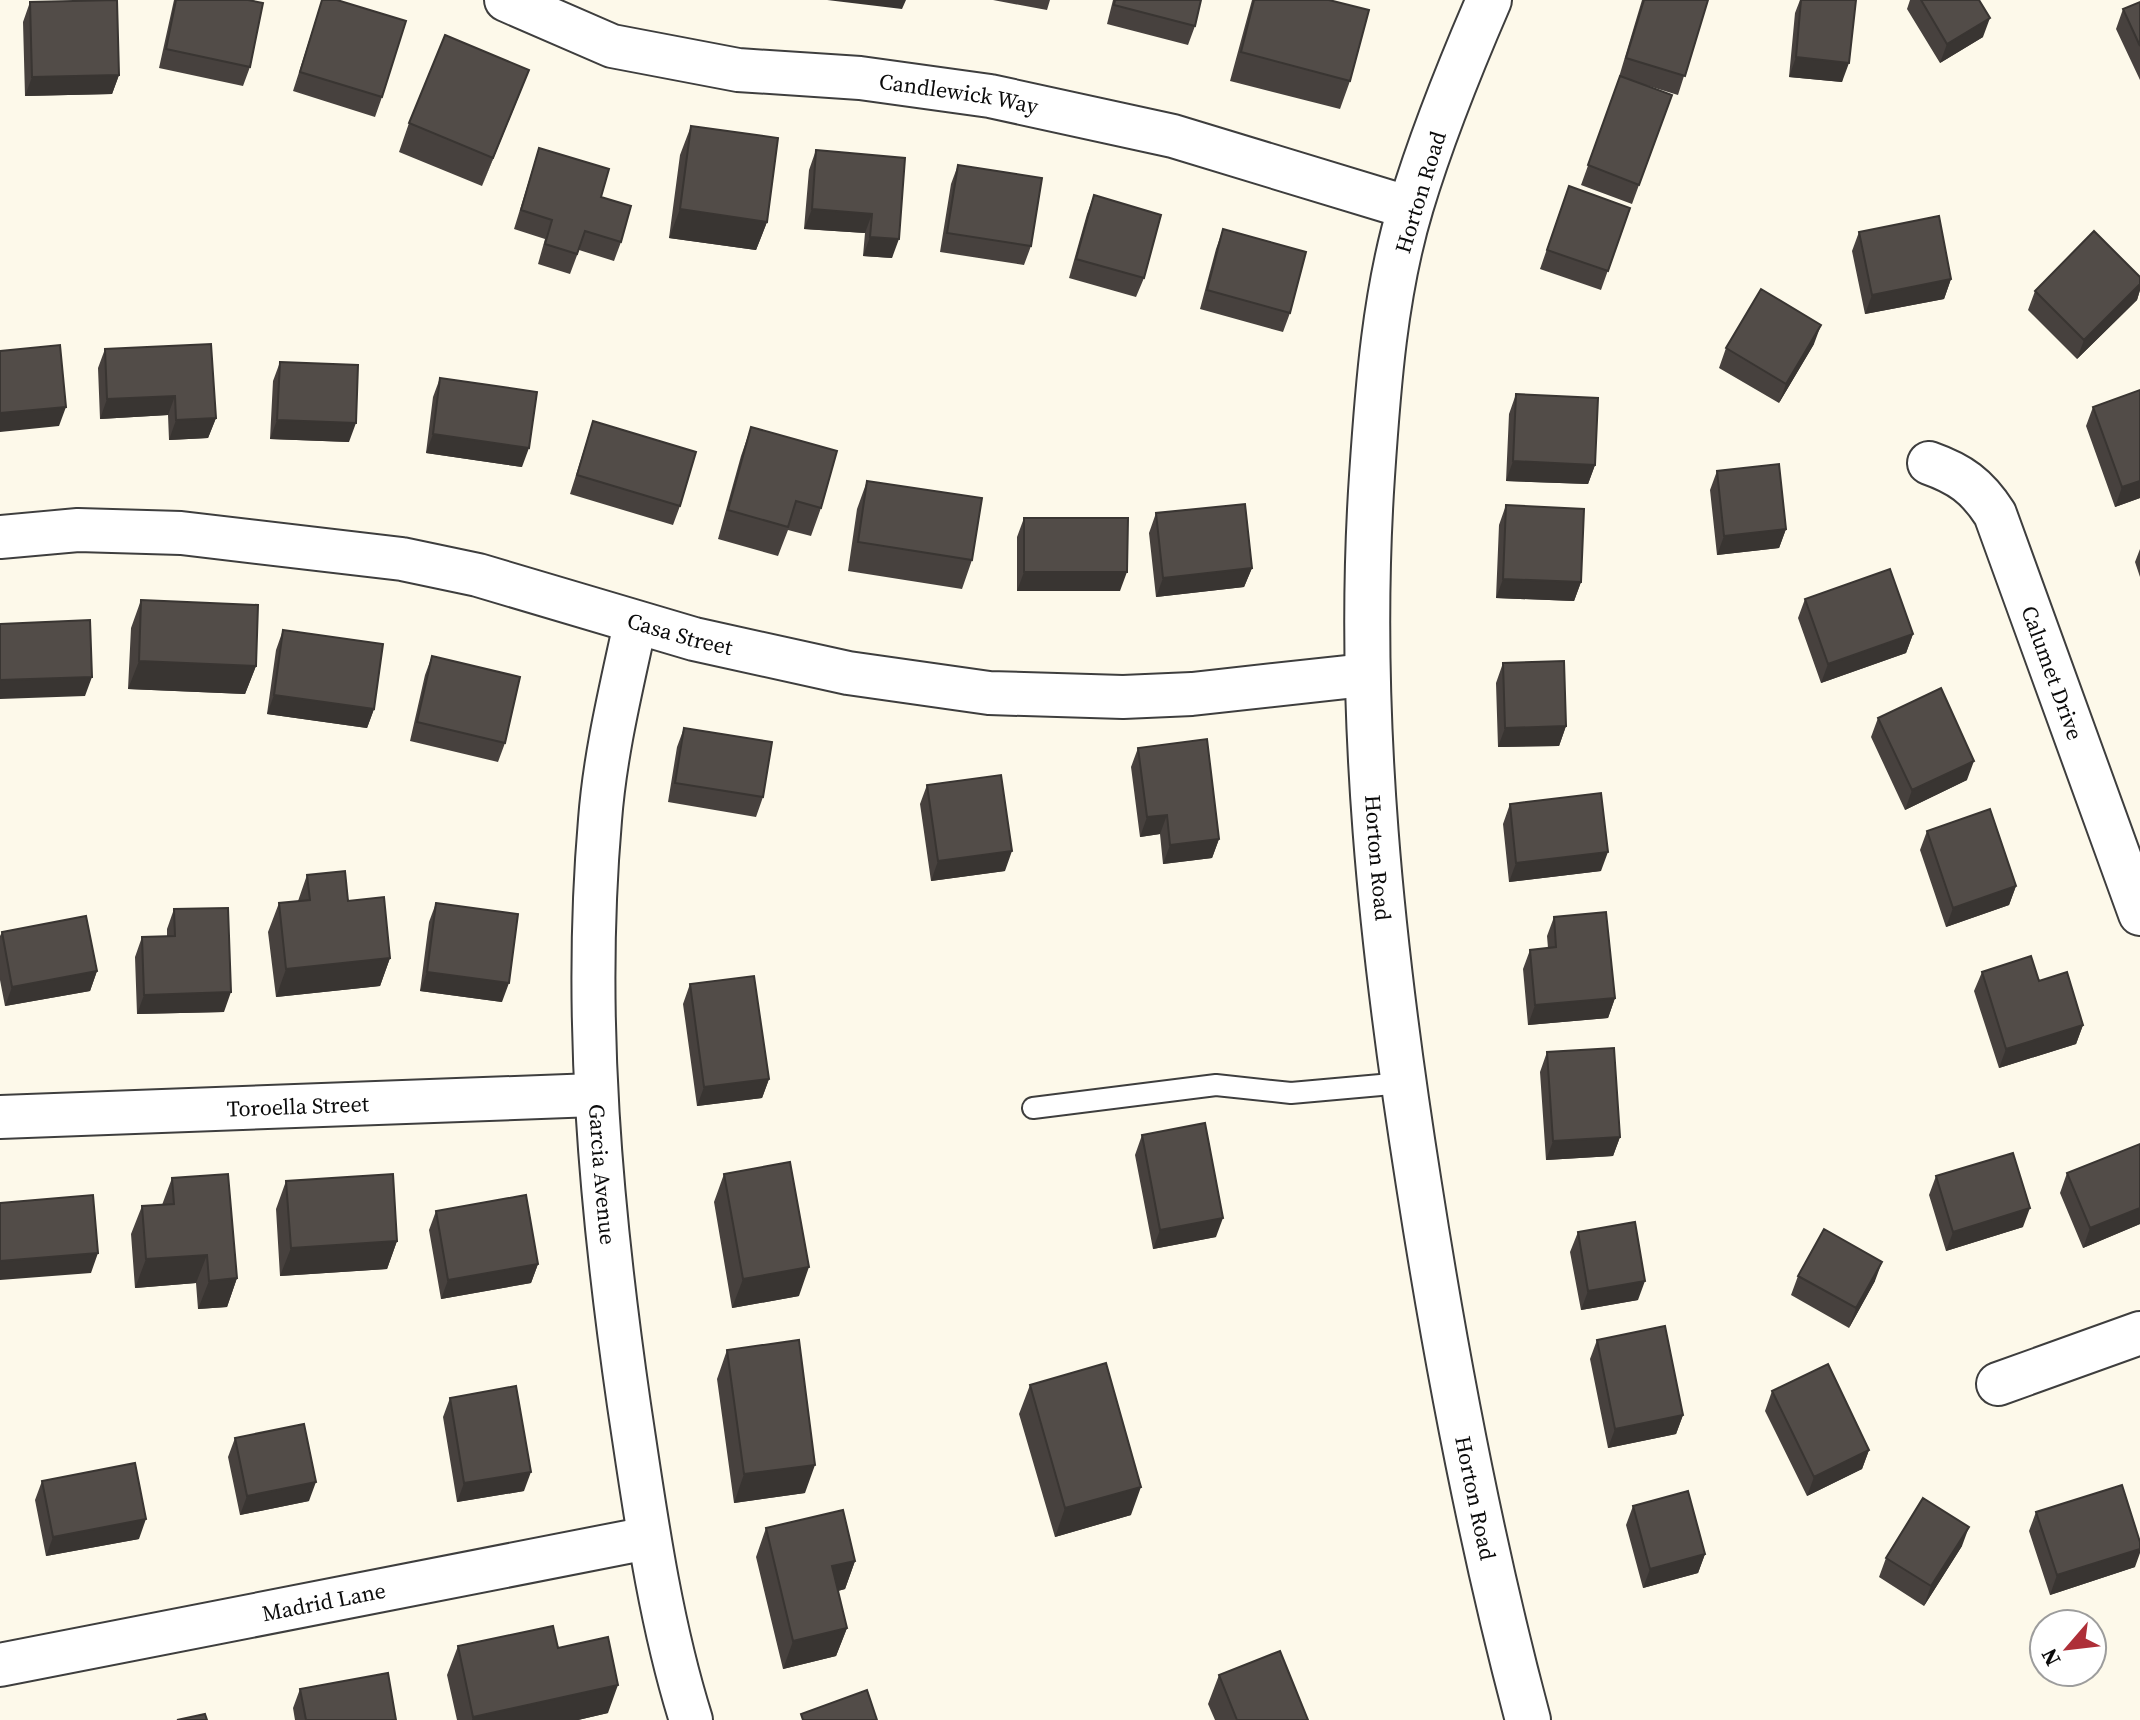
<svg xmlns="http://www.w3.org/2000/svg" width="2140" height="1720" font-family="'Source Serif 4',serif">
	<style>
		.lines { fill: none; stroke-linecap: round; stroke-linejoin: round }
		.service-casing { stroke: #3e3e3e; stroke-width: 24 }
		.minor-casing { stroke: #3e3e3e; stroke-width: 46 }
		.tertiary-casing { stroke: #3e3e3e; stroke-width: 48 }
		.service { stroke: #fff; stroke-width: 20 }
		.minor { stroke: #fff; stroke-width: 42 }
		.tertiary { stroke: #fff; stroke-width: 44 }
		.wall { fill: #47413e }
		.shaded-wall { fill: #393532 }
		.building { fill: #524c48; stroke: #393532; stroke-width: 2 }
		.labels { text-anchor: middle; stroke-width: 8; stroke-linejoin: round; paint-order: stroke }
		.street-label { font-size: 22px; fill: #0b0b0b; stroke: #fff }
	</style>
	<rect width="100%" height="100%" fill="#fdf9ea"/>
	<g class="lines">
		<defs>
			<path id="service" d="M 1033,1108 L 1216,1085 L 1291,1093 L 1403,1083"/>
			<g id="minor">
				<path id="s1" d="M 506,0 L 612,46 L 738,70 L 860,78 L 990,96 L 1173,136 L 1410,208"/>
				<path id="s2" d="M 1929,463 C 1960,474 1977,486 1995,514 L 2140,914"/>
				<path id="s3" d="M 0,537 L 78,530 L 181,533 L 402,559 L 478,575 L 694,639 L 848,673 L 989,693 L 1123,697 L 1192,694 L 1365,675"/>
				<path id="s4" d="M 635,624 C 621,689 605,754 600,820 C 583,1016 601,1211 629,1405 C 645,1511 659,1618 691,1720"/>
				<path id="s5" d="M 0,1117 L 594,1095"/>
				<path d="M 1998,1384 L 2140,1333"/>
				<path id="s6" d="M 0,1665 L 648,1538"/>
			</g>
			<g id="tertiary">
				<path id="s7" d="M 1489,0 C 1460,67 1432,136 1411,206 C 1385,292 1378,386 1372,476 C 1356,713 1382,951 1419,1185 C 1447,1365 1481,1544 1528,1720"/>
			</g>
		</defs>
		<use href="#service" class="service-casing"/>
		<use href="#minor" class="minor-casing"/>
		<use href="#tertiary" class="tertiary-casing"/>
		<use href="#service" class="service"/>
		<use href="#minor" class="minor"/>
		<use href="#tertiary" class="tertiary"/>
	</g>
	<path class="wall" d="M 174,0 L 248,0 L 250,67 L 243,86 L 159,68 Z
		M 322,0 L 382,97 L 375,117 L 293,91 Z
		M 993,0 L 1050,0 L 1047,10 Z
		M 1113,0 L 1201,0 L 1195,26 L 1188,45 L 1107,24 Z
		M 1252,0 L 1329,0 L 1350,81 L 1340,109 L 1230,81 Z
		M 1642,0 L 1708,0 L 1678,95 L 1642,84 L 1672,95 L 1632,204 L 1581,185 L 1620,77 L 1619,77 Z
		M 1800,0 L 1856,0 L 1842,82 L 1789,77 L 1795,13 Z
		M 1910,0 L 1979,0 L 1983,37 L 1940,63 L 1907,9 Z
		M 30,2 L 119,75 L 112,94 L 25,96 L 23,22 Z
		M 2140,2 L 2140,80 L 2116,29 L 2123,9 Z
		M 529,70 L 482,186 L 399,152 L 409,123 Z
		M 691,126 L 767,222 L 756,250 L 669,238 L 680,155 Z
		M 539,148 L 601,197 L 621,242 L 614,261 L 579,250 L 570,274 L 538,264 L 545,239 L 514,229 Z
		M 816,150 L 905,158 L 892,258 L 863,256 L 865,233 L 804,229 L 809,170 Z
		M 958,165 L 1031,246 L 1024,265 L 940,252 L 951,184 Z
		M 1569,186 L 1630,208 L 1601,290 L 1540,269 Z
		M 1094,195 L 1144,278 L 1136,297 L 1069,278 L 1087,214 Z
		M 1223,229 L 1290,313 L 1283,332 L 1200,309 L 1216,249 Z
		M 1859,232 L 1951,279 L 1944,299 L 1865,314 L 1852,251 Z
		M 2140,277 L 2140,290 L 2137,300 L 2077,359 L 2028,310 L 2035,291 Z
		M 1814,344 L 1779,403 L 1719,368 L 1726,348 Z
		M 105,349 L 216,418 L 208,438 L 169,440 L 168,415 L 100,419 L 98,368 Z
		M 280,362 L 349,442 L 270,439 L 273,381 Z
		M 440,378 L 522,467 L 426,453 L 433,397 Z
		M 2140,390 L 2140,498 L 2115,507 L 2086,426 L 2093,407 Z
		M 1516,394 L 1595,465 L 1588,484 L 1506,481 L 1509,414 Z
		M 593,421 L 680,506 L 673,525 L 570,494 Z
		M 751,427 L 821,508 L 811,536 L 788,530 L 778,556 L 718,539 L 741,456 Z
		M 1717,471 L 1786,529 L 1779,548 L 1717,555 L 1710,490 Z
		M 867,481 L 972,560 L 962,589 L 848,571 L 857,509 Z
		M 1506,505 L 1581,582 L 1574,601 L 1496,598 L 1499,525 Z
		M 1156,513 L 1252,568 L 1244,587 L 1156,597 L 1149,533 Z
		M 1024,518 L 1120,591 L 1017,591 L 1017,537 Z
		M 2140,549 L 2140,577 L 2135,562 Z
		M 1805,599 L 1913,634 L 1906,653 L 1821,683 L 1798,618 Z
		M 141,600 L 256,666 L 245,694 L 128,689 L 131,628 Z
		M 283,630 L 374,709 L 367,728 L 267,714 L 276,650 Z
		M 432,656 L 505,743 L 498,762 L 410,741 L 425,675 Z
		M 1503,663 L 1566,726 L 1559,746 L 1498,747 L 1496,683 Z
		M 1878,718 L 1967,780 L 1905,810 L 1871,737 Z
		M 684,728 L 763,797 L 756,817 L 668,802 L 677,747 Z
		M 1138,748 L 1219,839 L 1212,858 L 1163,864 L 1160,834 L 1140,837 L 1131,767 Z
		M 927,785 L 1005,871 L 931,881 L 920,804 Z
		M 1510,804 L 1601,871 L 1509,882 L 1503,824 Z
		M 1927,831 L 2016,886 L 2009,905 L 1946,927 L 1920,850 Z
		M 307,875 L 348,901 L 390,958 L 380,986 L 276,997 L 268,932 L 279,903 L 298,901 Z
		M 436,903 L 502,1002 L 420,991 L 429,922 Z
		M 174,909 L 224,1012 L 137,1014 L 135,957 L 142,937 L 167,936 L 167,929 Z
		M 1554,917 L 1615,998 L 1608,1018 L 1528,1025 L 1523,969 L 1530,950 L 1548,948 L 1547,936 Z
		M 2,932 L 97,971 L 90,991 L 5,1006 L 0,980 L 0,936 Z
		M 1982,972 L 2039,981 L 2083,1025 L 2076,1044 L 1999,1068 L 1974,991 Z
		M 690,984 L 769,1079 L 762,1098 L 697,1106 L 683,1004 Z
		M 1547,1052 L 1620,1137 L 1613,1156 L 1546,1160 L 1540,1072 Z
		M 1142,1135 L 1216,1237 L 1153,1249 L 1135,1155 Z
		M 2140,1144 L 2140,1224 L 2083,1248 L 2060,1193 L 2067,1173 Z
		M 724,1174 L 799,1296 L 732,1308 L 714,1202 Z
		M 1936,1176 L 2023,1227 L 1946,1251 L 1929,1195 Z
		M 172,1178 L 237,1278 L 227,1307 L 198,1309 L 196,1283 L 135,1288 L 131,1234 L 142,1206 L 162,1205 Z
		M 286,1181 L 397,1241 L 387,1269 L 280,1276 L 276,1209 Z
		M 436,1211 L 538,1264 L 531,1283 L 441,1299 L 429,1230 Z
		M 1578,1232 L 1638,1300 L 1581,1310 L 1570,1252 Z
		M 1798,1276 L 1875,1281 L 1849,1328 L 1791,1295 Z
		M 1597,1340 L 1683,1415 L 1676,1434 L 1608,1448 L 1590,1359 Z
		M 727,1350 L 805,1493 L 734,1503 L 717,1379 Z
		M 1030,1385 L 1131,1515 L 1055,1537 L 1019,1414 Z
		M 1772,1391 L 1869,1450 L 1862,1469 L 1807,1496 L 1765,1411 Z
		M 450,1398 L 524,1491 L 457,1502 L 443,1417 Z
		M 235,1438 L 309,1501 L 240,1515 L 228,1457 Z
		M 42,1481 L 139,1539 L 46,1556 L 35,1500 Z
		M 1633,1506 L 1705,1554 L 1698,1573 L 1643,1588 L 1626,1525 Z
		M 2036,1512 L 2135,1567 L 2050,1595 L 2029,1531 Z
		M 766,1528 L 855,1561 L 845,1589 L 838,1591 L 847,1628 L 836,1656 L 783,1669 L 756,1557 Z
		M 1962,1546 L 1924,1606 L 1879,1577 L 1886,1558 Z
		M 458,1646 L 558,1648 L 608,1713 L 578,1720 L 457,1720 L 447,1675 Z
		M 1219,1675 L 1308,1720 L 1215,1720 L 1208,1704 Z
		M 300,1689 L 396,1720 L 295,1720 L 293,1708 Z"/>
	<path class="shaded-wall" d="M 827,0 L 906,0 L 902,9 Z
		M 1990,18 L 1983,37 L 1940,63 L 1947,44 Z
		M 1796,57 L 1849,63 L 1842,82 L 1789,77 Z
		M 529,70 L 518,98 L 482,186 L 493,158 Z
		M 119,75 L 112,94 L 25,96 L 32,77 Z
		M 680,209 L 767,222 L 756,250 L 669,238 Z
		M 812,209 L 872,214 L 865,233 L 804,229 Z
		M 870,237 L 899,239 L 892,258 L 863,256 Z
		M 1951,279 L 1944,299 L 1865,314 L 1872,295 Z
		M 2140,284 L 2140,290 L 2137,300 L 2077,359 L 2084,340 Z
		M 1821,325 L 1814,344 L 1779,403 L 1786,384 Z
		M 175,396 L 168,415 L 100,419 L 107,399 Z
		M 66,407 L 59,426 L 0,432 L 0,413 Z
		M 216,418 L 208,438 L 169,440 L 176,420 Z
		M 277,420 L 356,423 L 349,442 L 270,439 Z
		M 433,434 L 529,448 L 522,467 L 426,453 Z
		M 1513,461 L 1595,465 L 1588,484 L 1506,481 Z
		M 2140,481 L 2140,498 L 2115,507 L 2122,487 Z
		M 1786,529 L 1779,548 L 1717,555 L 1724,536 Z
		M 1252,568 L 1244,587 L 1156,597 L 1163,578 Z
		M 1024,572 L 1127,572 L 1120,591 L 1017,591 Z
		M 1503,579 L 1581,582 L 1574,601 L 1496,598 Z
		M 1913,634 L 1906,653 L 1821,683 L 1828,664 Z
		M 139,661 L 256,666 L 245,694 L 128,689 Z
		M 92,677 L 85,696 L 0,699 L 0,680 Z
		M 274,695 L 374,709 L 367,728 L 267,714 Z
		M 1566,726 L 1559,746 L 1498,747 L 1505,728 Z
		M 1974,761 L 1967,780 L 1905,810 L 1912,790 Z
		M 1167,815 L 1160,834 L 1140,837 L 1147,817 Z
		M 1219,839 L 1212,858 L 1163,864 L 1170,845 Z
		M 1012,851 L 1005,871 L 931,881 L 938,861 Z
		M 1608,852 L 1601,871 L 1509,882 L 1516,863 Z
		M 2016,886 L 2009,905 L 1946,927 L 1953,908 Z
		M 390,958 L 380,986 L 276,997 L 286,969 Z
		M 97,971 L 90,991 L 5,1006 L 12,987 Z
		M 427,972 L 509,983 L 502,1002 L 420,991 Z
		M 231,992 L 224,1012 L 137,1014 L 144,995 Z
		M 1615,998 L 1608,1018 L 1528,1025 L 1535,1005 Z
		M 2083,1025 L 2076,1044 L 1999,1068 L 2006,1049 Z
		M 769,1079 L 762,1098 L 697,1106 L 704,1087 Z
		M 1620,1137 L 1613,1156 L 1546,1160 L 1553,1141 Z
		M 2030,1208 L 2023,1227 L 1946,1251 L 1953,1232 Z
		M 2140,1208 L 2140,1224 L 2083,1248 L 2090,1228 Z
		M 1223,1218 L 1216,1237 L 1153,1249 L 1160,1230 Z
		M 397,1241 L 387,1269 L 280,1276 L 291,1248 Z
		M 98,1253 L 91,1273 L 0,1280 L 0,1261 Z
		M 207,1255 L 196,1283 L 135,1288 L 146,1259 Z
		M 1882,1262 L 1875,1281 L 1849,1328 L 1856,1308 Z
		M 538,1264 L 531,1283 L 441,1299 L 448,1280 Z
		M 809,1267 L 799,1296 L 732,1308 L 743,1279 Z
		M 237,1278 L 227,1307 L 198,1309 L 209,1281 Z
		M 1645,1281 L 1638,1300 L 1581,1310 L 1588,1291 Z
		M 1683,1415 L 1676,1434 L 1608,1448 L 1615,1429 Z
		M 1869,1450 L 1862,1469 L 1807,1496 L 1814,1477 Z
		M 815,1465 L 805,1493 L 734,1503 L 744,1474 Z
		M 531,1472 L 524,1491 L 457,1502 L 464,1483 Z
		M 316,1482 L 309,1501 L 240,1515 L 247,1496 Z
		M 1141,1487 L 1131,1515 L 1055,1537 L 1065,1508 Z
		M 146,1519 L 139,1539 L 46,1556 L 53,1537 Z
		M 1969,1527 L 1962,1546 L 1924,1606 L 1931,1586 Z
		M 2140,1549 L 2140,1553 L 2135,1567 L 2050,1595 L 2057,1575 Z
		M 1705,1554 L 1698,1573 L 1643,1588 L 1650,1569 Z
		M 855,1561 L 845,1589 L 822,1595 L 832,1566 Z
		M 847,1628 L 836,1656 L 783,1669 L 793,1641 Z
		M 618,1685 L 608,1713 L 578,1720 L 472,1720 L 473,1717 Z"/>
	<path class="building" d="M 117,0 L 119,75 L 32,77 L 30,2 Z
		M 176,0 L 248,0 L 263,3 L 250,67 L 166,49 Z
		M 322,0 L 337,0 L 406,21 L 382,97 L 300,72 Z
		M 1115,0 L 1201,0 L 1195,26 L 1114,5 Z
		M 1254,0 L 1329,0 L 1369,10 L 1350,81 L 1241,52 Z
		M 1644,0 L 1708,0 L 1685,76 L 1626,58 Z
		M 1801,0 L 1856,0 L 1849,63 L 1796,57 Z
		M 1921,0 L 1979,0 L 1990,18 L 1947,44 Z
		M 2140,2 L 2140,46 L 2123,9 Z
		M 445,35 L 529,70 L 493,158 L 409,123 Z
		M 1620,76 L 1672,95 L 1639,185 L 1588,165 Z
		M 691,126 L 778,138 L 767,222 L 680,209 Z
		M 539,148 L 609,169 L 601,197 L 631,206 L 621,242 L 585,231 L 577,254 L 545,244 L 552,220 L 521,210 Z
		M 816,150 L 905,158 L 899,239 L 870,237 L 872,214 L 812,209 Z
		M 958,165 L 1042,178 L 1031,246 L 947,233 Z
		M 1569,186 L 1630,208 L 1608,271 L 1547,250 Z
		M 1094,195 L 1161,215 L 1144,278 L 1076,259 Z
		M 1939,216 L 1951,279 L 1872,295 L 1859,232 Z
		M 1223,229 L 1306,252 L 1290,313 L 1207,290 Z
		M 2094,231 L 2140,277 L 2140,284 L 2084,340 L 2035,291 Z
		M 1761,289 L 1821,325 L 1786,384 L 1726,348 Z
		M 211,344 L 216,418 L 176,420 L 175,396 L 107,399 L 105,349 Z
		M 60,345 L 66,407 L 0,413 L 0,351 Z
		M 280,362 L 358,365 L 356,423 L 277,420 Z
		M 440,378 L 537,392 L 529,448 L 433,434 Z
		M 2140,390 L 2140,481 L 2122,487 L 2093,407 Z
		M 1516,394 L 1598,398 L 1595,465 L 1513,461 Z
		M 593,421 L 696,452 L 680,506 L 577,475 Z
		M 751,427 L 837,451 L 821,508 L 796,501 L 788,527 L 728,510 Z
		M 1779,464 L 1786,529 L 1724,536 L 1717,471 Z
		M 867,481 L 982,498 L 972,560 L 858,542 Z
		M 1245,504 L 1252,568 L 1163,578 L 1156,513 Z
		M 1506,505 L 1584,509 L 1581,582 L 1503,579 Z
		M 1024,518 L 1128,518 L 1127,572 L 1024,572 Z
		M 1890,569 L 1913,634 L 1828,664 L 1805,599 Z
		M 141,600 L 258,605 L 256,666 L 139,661 Z
		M 90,620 L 92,677 L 0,680 L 0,624 Z
		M 283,630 L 383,644 L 374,709 L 274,695 Z
		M 432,656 L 520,677 L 505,743 L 417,722 Z
		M 1564,661 L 1566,726 L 1505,728 L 1503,663 Z
		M 1941,688 L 1974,761 L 1912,790 L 1878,718 Z
		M 684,728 L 772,742 L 763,797 L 675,783 Z
		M 1207,739 L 1219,839 L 1170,845 L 1167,815 L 1147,817 L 1138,748 Z
		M 1001,775 L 1012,851 L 938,861 L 927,785 Z
		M 1601,793 L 1608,852 L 1516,863 L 1510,804 Z
		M 1990,809 L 2016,886 L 1953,908 L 1927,831 Z
		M 345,871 L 348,901 L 384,897 L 390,958 L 286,969 L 279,903 L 310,900 L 307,875 Z
		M 436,903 L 518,914 L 509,983 L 427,972 Z
		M 228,908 L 231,992 L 144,995 L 142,937 L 175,936 L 174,909 Z
		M 1606,912 L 1615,998 L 1535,1005 L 1530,950 L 1556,947 L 1554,917 Z
		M 86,916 L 97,971 L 12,987 L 2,932 Z
		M 2031,956 L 2039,981 L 2067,972 L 2083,1025 L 2006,1049 L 1982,972 Z
		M 754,976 L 769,1079 L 704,1087 L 690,984 Z
		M 1614,1048 L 1620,1137 L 1553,1141 L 1547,1052 Z
		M 1205,1123 L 1223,1218 L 1160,1230 L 1142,1135 Z
		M 2140,1144 L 2140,1208 L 2090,1228 L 2067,1173 Z
		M 2013,1153 L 2030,1208 L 1953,1232 L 1936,1176 Z
		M 790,1162 L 809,1267 L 743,1279 L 724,1174 Z
		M 228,1174 L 237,1278 L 209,1281 L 207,1255 L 146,1259 L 142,1206 L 174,1204 L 172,1178 Z
		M 393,1174 L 397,1241 L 291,1248 L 286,1181 Z
		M 93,1195 L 98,1253 L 0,1261 L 0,1203 Z
		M 526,1195 L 538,1264 L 448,1280 L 436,1211 Z
		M 1635,1222 L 1645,1281 L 1588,1291 L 1578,1232 Z
		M 1824,1229 L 1882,1262 L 1856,1308 L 1798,1276 Z
		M 1665,1326 L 1683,1415 L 1615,1429 L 1597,1340 Z
		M 799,1340 L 815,1465 L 744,1474 L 727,1350 Z
		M 1106,1363 L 1141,1487 L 1065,1508 L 1030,1385 Z
		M 1828,1364 L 1869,1450 L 1814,1477 L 1772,1391 Z
		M 516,1386 L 531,1472 L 464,1483 L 450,1398 Z
		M 304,1424 L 316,1482 L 247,1496 L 235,1438 Z
		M 135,1463 L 146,1519 L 53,1537 L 42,1481 Z
		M 2122,1485 L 2140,1542 L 2140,1549 L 2057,1575 L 2036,1512 Z
		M 1688,1491 L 1705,1554 L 1650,1569 L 1633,1506 Z
		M 1923,1498 L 1969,1527 L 1931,1586 L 1886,1558 Z
		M 843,1510 L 855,1561 L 832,1566 L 847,1628 L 793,1641 L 766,1528 Z
		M 553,1626 L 558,1648 L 608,1637 L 618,1685 L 473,1717 L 458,1646 Z
		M 1280,1651 L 1308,1720 L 1237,1720 L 1219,1675 Z
		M 388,1673 L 396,1720 L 306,1720 L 300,1689 Z
		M 867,1690 L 877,1720 L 803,1720 L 801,1714 Z
		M 205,1714 L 207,1720 L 177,1720 Z"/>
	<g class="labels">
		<g class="street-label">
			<text dy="8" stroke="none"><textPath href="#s1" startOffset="466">Candlewick Way</textPath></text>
			<text transform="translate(1420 192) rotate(-73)" y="8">Horton Road</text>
			<text dy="8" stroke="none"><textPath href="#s3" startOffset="692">Casa Street</textPath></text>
			<text dy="8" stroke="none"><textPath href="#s2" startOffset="254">Calumet Drive</textPath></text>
			<text dy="8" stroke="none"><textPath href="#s7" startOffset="876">Horton Road</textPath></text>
			<text dy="8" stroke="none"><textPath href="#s5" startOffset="298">Toroella Street</textPath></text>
			<text dy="8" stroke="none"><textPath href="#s4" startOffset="554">Garcia Avenue</textPath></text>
			<text dy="8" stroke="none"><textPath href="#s7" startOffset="1524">Horton Road</textPath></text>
			<text dy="8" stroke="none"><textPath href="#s6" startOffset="330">Madrid Lane</textPath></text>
		</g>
	</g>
	<g transform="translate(2068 1648) rotate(242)"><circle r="38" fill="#ffffff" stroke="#9d9d9d" stroke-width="2"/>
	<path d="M0-6L14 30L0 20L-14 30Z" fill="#ae2f38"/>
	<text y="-12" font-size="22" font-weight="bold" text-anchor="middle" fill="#0b0b0b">N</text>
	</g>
</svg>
